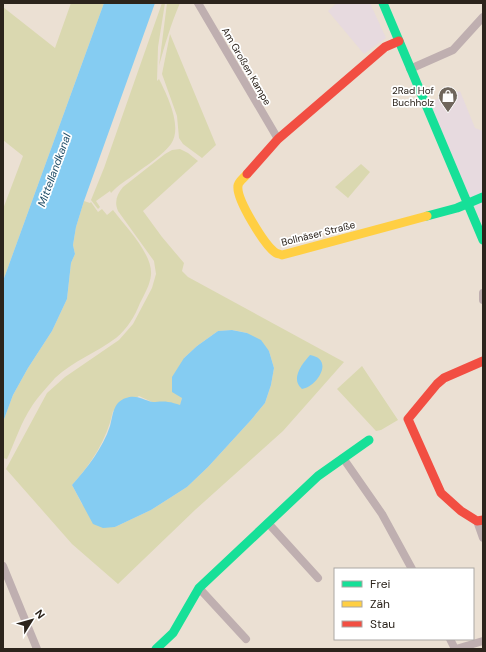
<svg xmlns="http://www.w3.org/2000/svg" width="486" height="652" font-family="'DM Sans',sans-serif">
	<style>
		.commercial { fill: #e7dadf }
		.green { fill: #dad8b0; fill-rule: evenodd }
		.water { fill: #85ccf2 }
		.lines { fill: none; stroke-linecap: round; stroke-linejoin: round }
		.street { stroke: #bfafb0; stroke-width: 8 }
		.fast { stroke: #16e098; stroke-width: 9 }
		.slow { stroke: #ffcf43; stroke-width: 9 }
		.jam { stroke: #f24e42; stroke-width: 9 }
		.labels { text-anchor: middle; stroke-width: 3.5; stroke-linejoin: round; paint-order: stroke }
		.street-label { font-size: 10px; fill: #2c241c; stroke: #fff }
		.poi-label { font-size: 10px; fill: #2c241c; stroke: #fff; text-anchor: end }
		.water-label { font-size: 11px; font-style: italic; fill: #245069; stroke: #fff }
	</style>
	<rect width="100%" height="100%" fill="#ebe0d3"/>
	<path class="commercial" d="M 337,3 L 370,3 L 386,38 L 364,54 L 328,11 Z
		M 460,91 L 475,128 L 483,131 L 483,227 L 429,102 Z"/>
	<path class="green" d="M 71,3 L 104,3 L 3,281 L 3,209 L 23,156 L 3,140 L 3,7 L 55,48 Z
		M 162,3 L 165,3 L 158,47 L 157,81 L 159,79 C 167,95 183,127 171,144 C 164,154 146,166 135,174 C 127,180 118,185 111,193 L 110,191 L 96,201 L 100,207 L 98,209 L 91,200 L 104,168 Z
		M 167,3 L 180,3 C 171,24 165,44 159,66 Z
		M 170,34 L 216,145 L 202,158 L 183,144 L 179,138 L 177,116 L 162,74 Z
		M 180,149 L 188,153 L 198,161 L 143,211 L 162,237 L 184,263 L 182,271 L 188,277 L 344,362 L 283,431 L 195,510 L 118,584 L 72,544 L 6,469 L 47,393 L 65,377 L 119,340 L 133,324 L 152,288 L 156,274 L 154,261 L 118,211 C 114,202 117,194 123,187 L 165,154 L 172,150 ZM 233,330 L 247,333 L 269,351 L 274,368 L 271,385 L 265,403 L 251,420 L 208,467 L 187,487 L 151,510 L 115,527 L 82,504 L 72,485 C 91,464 107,440 113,411 L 139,396 L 152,402 L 168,402 L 180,406 L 182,398 L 184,358 L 197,346 L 218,331 Z
		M 361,164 L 370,172 L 348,198 L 335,187 Z
		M 84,201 L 90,203 L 91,202 L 98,212 L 102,209 L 107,215 L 113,210 C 125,226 153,254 151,275 C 150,285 144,295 140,303 C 135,316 127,329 116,338 C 96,353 73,361 55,378 C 47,387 38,397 32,406 C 21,422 15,442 7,459 L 3,458 L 3,422 L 13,395 L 28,368 L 52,331 L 67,299 L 71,263 L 75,254 L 73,245 L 76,227 Z
		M 362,366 L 398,420 L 381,430 L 376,431 L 337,389 Z"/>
	<path class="water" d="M 104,3 L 155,3 L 84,201 L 76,227 L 73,245 L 75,254 L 71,263 L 67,299 L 52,331 L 28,368 L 13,395 L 3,422 L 3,281 Z
		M 232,330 L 247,333 L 261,340 L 269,351 L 274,368 L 271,385 L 265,403 L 251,420 L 208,467 L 187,487 L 151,510 L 115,527 L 103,528 L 93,524 L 72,485 C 87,468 103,448 110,426 C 113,415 113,402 126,398 C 136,394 143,400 153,402 C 157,402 163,401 168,402 C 172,402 176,404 180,405 L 182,398 L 172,392 L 172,377 L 184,358 L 197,346 L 218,331 Z
		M 310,355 C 335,359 317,387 302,389 C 290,379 302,364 310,355 Z"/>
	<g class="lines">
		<path class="street" d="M 198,3 L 278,139
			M 410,69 L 453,50 L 483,17
			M 483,293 L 483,300
			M 343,458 L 382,514 L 412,569
			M 477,521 L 483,538
			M 268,523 L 318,578
			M 3,566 L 37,649
			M 199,588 L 246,639
			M 450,639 L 455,649
			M 456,649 L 483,641"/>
		<path class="fast" d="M 383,3 L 483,240
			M 427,216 L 457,208 L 483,197
			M 156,649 L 173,633 L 199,588 L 318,476 L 369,440"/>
		<path class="slow" d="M 247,174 C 244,178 238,182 238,186 C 236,199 265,246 276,253 C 278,254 280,254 282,255 L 427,216"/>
		<path class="jam" d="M 247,174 L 278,139 L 385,47 L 399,41
			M 483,361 L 444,378 L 437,384 L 408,419 L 441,493 L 461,511 L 477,521 L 483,520"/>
	</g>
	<defs>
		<symbol id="shop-pin" viewBox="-11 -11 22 30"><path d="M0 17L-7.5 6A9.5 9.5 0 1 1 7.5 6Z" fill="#6f665c" stroke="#fff"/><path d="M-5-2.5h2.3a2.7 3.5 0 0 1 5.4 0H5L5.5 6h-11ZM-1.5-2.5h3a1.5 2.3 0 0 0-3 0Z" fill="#fff"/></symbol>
	</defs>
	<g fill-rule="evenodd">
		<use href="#shop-pin" x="437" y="85" width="22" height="30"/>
	</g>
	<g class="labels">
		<g class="street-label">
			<text transform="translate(247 66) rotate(60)" y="4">Am Großen Kampe</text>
			<text transform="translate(318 233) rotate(-14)" y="4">Bollnäser Straße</text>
		</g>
		<g class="poi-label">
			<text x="434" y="94">2Rad Hof<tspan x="434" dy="12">Buchholz</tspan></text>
		</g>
		<g class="water-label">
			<text transform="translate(54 170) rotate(-70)" y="4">Mittellandkanal</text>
		</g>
	</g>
	<rect width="486" height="652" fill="none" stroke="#2c241c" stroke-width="8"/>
	<rect x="334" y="568" width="140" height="72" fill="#ffffff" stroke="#aba7a4"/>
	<rect x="342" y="581" width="20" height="6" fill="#16e098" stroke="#aba7a4"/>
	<text x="370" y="588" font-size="12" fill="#2c241c">Frei</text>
	<rect x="342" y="601" width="20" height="6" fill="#ffcf43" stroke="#aba7a4"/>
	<text x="370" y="608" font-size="12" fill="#2c241c">Zäh</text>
	<rect x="342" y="621" width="20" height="6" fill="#f24e42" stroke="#aba7a4"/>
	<text x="370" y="628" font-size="12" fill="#2c241c">Stau</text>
	<g transform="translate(32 620) rotate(53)" stroke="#ffffff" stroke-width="3" paint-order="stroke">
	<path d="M0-3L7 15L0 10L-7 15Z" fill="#2c241c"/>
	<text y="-6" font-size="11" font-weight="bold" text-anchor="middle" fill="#2c241c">N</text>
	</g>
</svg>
